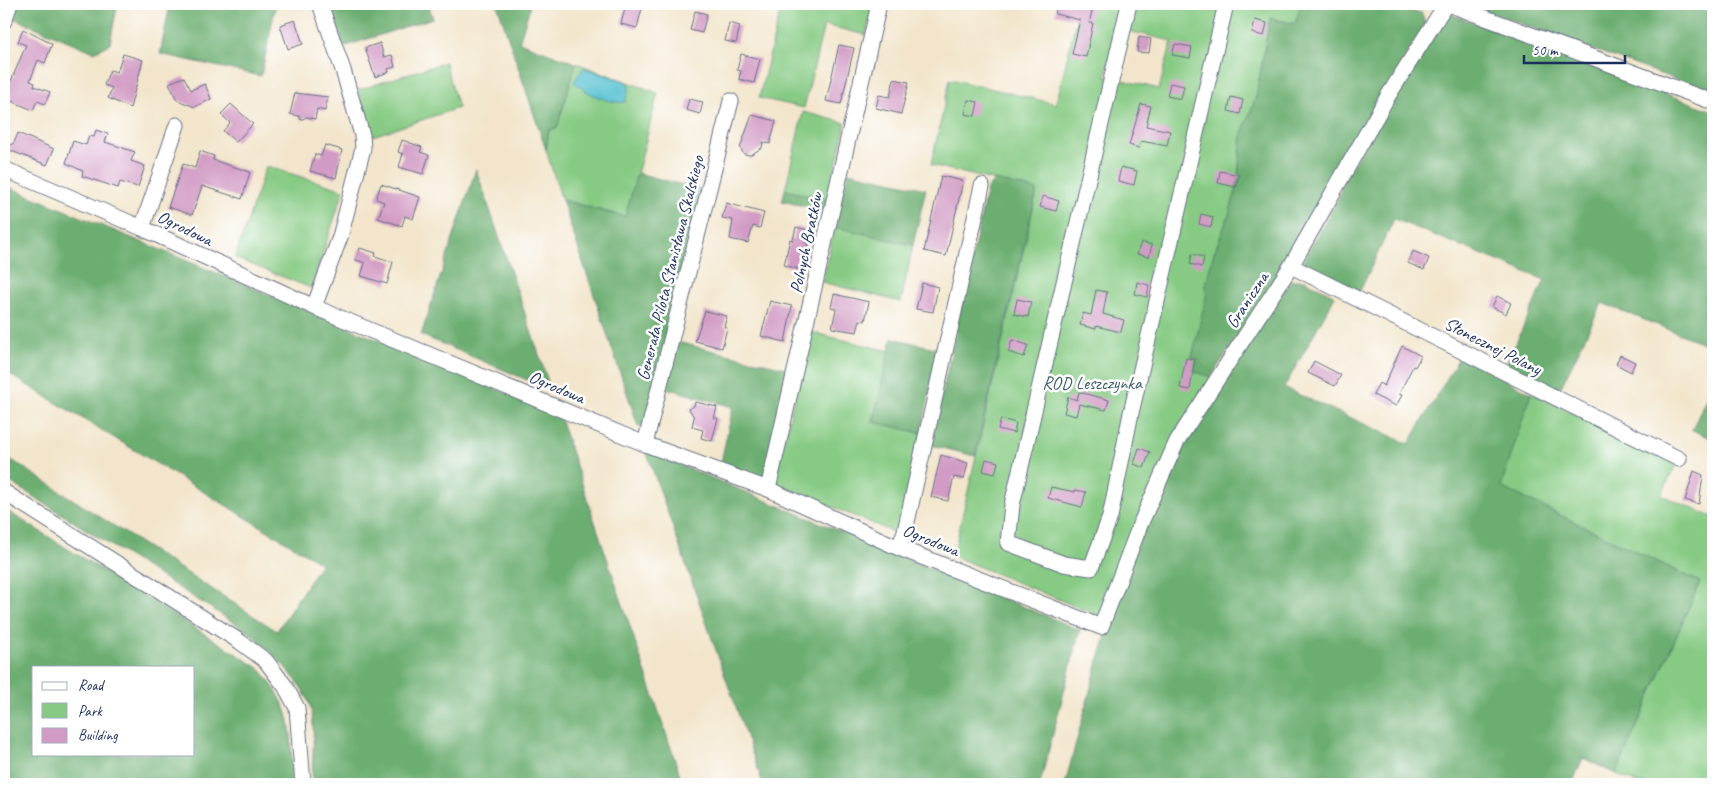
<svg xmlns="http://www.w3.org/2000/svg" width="1717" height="788" font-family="Caveat,sans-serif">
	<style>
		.green { fill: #86ca83; stroke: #507c70 }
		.forest { fill: #6cae71; stroke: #446e68; fill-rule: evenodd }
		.water { fill: #56c1d2; stroke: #387898 }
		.building { fill: #d29bc5 }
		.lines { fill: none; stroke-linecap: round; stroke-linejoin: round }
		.minor-casing { stroke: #666f84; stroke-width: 17 }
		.minor { stroke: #fff; stroke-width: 15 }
		.labels { text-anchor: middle; stroke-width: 5; stroke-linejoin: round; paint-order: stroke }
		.street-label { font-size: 18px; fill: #1b2f5e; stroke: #fff }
		.park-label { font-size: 18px; fill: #3b5e69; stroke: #fff }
	</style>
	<rect width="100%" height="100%" fill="#fff"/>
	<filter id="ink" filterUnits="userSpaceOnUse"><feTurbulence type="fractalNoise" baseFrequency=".02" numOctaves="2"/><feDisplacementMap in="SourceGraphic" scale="10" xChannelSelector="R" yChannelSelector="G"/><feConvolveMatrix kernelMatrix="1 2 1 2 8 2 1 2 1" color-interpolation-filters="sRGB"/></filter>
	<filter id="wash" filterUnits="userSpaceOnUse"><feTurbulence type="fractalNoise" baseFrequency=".0096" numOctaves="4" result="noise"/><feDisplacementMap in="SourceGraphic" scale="20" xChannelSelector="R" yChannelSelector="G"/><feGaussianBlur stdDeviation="1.12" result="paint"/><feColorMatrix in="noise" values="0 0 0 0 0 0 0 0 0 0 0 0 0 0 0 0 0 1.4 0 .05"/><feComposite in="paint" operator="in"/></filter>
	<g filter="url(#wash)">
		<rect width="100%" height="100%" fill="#f2e5cb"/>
		<path class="green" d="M 782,4 L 874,4 L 866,35 L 824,25 L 804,108 L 759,98 Z
			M 1080,4 L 1123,4 L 1106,76 L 1159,89 L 1172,41 L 1128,31 L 1133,4 L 1301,4 L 1295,24 L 1270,18 L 1256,97 L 1242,134 L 1237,188 L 1229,215 L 1214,253 L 1205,287 L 1207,291 L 1211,377 L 1099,616 L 953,556 L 1037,191 L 931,165 L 950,79 L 1056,104 Z
			M 445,62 L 458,108 L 373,136 L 358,90 Z
			M 576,63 L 658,93 L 626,217 L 562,200 L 546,150 L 549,130 L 557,128 Z
			M 803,112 L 846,123 L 828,200 L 785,190 Z
			M 266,166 L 344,190 L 311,288 L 235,258 Z
			M 835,227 L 913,245 L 901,302 L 822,282 Z
			M 810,332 L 890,351 L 873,421 L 921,433 L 898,534 L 774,483 Z
			M 1531,393 L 1677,463 L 1661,495 L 1713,517 L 1713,784 L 1639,784 L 1616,774 L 1700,582 L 1500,487 Z"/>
		<path class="forest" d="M 16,4 L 100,4 L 117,7 L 110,44 L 94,52 L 11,17 Z
			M 170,4 L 276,4 L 261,76 L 160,54 Z
			M 329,4 L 428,4 L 433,18 L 343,47 Z
			M 497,4 L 531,4 L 519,42 L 576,63 L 557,128 L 549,130 L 546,150 Z
			M 1301,4 L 1386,4 L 1422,13 L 1425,23 L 1313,220 L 1211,377 L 1189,370 L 1207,292 L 1205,287 L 1214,253 L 1229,215 L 1237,188 L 1242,134 L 1256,97 L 1270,18 L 1295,24 Z
			M 1474,4 L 1713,4 L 1713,93 L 1475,7 Z
			M 1448,13 L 1713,111 L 1713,347 L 1602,303 L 1558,393 L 1505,366 L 1545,280 L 1394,219 L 1359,293 L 1306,268 L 1303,261 L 1338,199 L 1345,177 Z
			M 476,169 L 551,390 L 421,335 Z
			M 848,172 L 926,189 L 913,245 L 835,227 Z
			M 637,173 L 702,190 L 644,429 L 638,426 L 562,200 L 625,217 Z
			M 995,180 L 1037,190 L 975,456 L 931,445 L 987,189 Z
			M 4,185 L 559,415 L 683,784 L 312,784 C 312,761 315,737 312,714 C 309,686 269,650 249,632 L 4,478 L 4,455 L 277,631 L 321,563 L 4,371 Z
			M 785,190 L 828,200 L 826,211 L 782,201 Z
			M 1291,280 L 1305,280 L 1335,296 L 1284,388 L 1409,444 L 1460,356 L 1531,393 L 1501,487 L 1700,582 L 1616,774 L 1583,758 L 1572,784 L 1065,784 L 1098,661 L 1142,529 L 1179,449 Z
			M 892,338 L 939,349 L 921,433 L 873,422 Z
			M 677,342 L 789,369 L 763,479 L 721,462 L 733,407 L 666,388 Z
			M 1713,382 L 1713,439 L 1692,430 Z
			M 646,451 L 1080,630 L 1040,784 L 763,784 Z
			M 4,509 L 259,668 C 296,712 292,730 291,784 L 4,784 ZM 34,667 L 194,667 L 194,754 L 34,754 Z"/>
		<path class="water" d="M 584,68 L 627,82 L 629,88 L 625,102 C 608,104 587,93 574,82 Z"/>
		<g id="blocks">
			<path class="building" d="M 626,4 L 643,4 L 637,28 L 621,24 Z
				M 1057,4 L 1094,4 L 1089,23 L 1093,23 L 1086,57 L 1072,54 L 1080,20 L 1055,14 Z
				M 695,11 L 707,14 L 702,33 L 690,30 Z
				M 295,20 L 303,44 L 288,49 L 280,25 Z
				M 1255,20 L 1267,23 L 1264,36 L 1252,33 Z
				M 729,23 L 740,26 L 736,43 L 725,41 Z
				M 23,29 L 52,44 L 45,63 L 38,60 L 30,81 L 35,83 L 34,86 L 50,92 L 45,104 L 37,101 L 33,110 L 4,98 L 26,45 L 18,42 Z
				M 1139,37 L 1151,39 L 1149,53 L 1137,52 Z
				M 380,43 L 384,57 L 392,55 L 395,67 L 388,69 L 389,72 L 375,77 L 365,48 Z
				M 1175,44 L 1192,47 L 1190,58 L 1172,55 Z
				M 839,45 L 854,48 L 841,104 L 826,101 Z
				M 123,54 L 143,60 L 130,108 L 108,98 L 112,88 L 104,85 L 110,70 L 117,72 Z
				M 741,54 L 760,59 L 754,83 L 739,79 L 741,71 L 737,70 Z
				M 184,77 L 191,90 L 205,84 L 211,99 L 195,107 L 177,100 L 169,83 Z
				M 894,79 L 909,82 L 901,114 L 876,108 L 879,95 L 890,97 Z
				M 1170,83 L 1184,86 L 1181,99 L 1167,96 Z
				M 295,93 L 328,97 L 325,111 L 317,109 L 315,119 L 306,117 L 301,120 L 299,116 L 290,114 Z
				M 1231,97 L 1243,100 L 1240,114 L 1228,111 Z
				M 689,99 L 703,102 L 700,114 L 686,110 Z
				M 968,100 L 978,102 L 975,116 L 965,114 Z
				M 231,104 L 253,124 L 236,142 L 223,131 L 230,123 L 221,114 Z
				M 1141,104 L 1151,106 L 1146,126 L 1170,131 L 1167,146 L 1141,141 L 1139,148 L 1129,145 Z
				M 752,115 L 776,121 L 770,144 L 763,142 L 762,148 L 750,155 L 744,154 L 740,148 Z
				M 96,130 L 108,134 L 105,142 L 135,152 L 131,161 L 145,166 L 138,187 L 120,182 L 118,188 L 82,176 L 83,171 L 66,163 L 73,141 L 86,145 L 89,136 L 94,137 Z
				M 18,133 L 54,149 L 47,165 L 4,148 L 14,143 Z
				M 402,140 L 422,147 L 420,152 L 429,155 L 423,174 L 399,167 L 403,154 L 398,152 Z
				M 325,145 L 342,150 L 336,178 L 310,171 L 315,154 L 321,156 Z
				M 200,151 L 214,156 L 213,160 L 250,172 L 242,199 L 202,186 L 192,215 L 168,207 L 183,164 L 195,168 Z
				M 1121,167 L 1137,171 L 1134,185 L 1118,181 Z
				M 1220,171 L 1239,175 L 1236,187 L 1218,183 Z
				M 941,176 L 963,181 L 946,256 L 924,251 Z
				M 381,184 L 420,197 L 413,219 L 405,216 L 402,226 L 378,218 L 384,202 L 376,199 Z
				M 1043,196 L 1059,201 L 1056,211 L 1040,207 Z
				M 726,203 L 764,213 L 760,228 L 753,226 L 748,243 L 730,239 L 733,220 L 722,218 Z
				M 1201,214 L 1213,217 L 1211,227 L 1199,224 Z
				M 796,227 L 808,230 L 805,243 L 808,243 L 802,270 L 784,265 L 790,239 L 793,240 Z
				M 1141,242 L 1152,245 L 1149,257 L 1137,254 Z
				M 360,248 L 376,253 L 375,256 L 393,262 L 387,284 L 361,276 L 365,263 L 356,260 Z
				M 1413,251 L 1429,258 L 1424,270 L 1408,263 Z
				M 1192,254 L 1204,257 L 1202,267 L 1190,264 Z
				M 1137,282 L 1149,285 L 1147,297 L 1135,294 Z
				M 922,283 L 938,287 L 933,312 L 916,309 Z
				M 1096,290 L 1107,292 L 1103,314 L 1124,320 L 1121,332 L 1096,326 L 1096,329 L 1080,325 L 1083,313 L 1091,315 Z
				M 834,294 L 869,302 L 865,321 L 860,320 L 857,332 L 832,328 L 836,309 L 831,307 Z
				M 1497,296 L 1511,303 L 1506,314 L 1492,307 Z
				M 1017,299 L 1031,302 L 1028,317 L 1014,314 Z
				M 770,301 L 792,306 L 785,342 L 761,336 Z
				M 705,311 L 727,316 L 724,327 L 727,328 L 722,348 L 695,341 Z
				M 1012,340 L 1028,345 L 1024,357 L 1008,352 Z
				M 1402,346 L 1421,356 L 1415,367 L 1413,366 L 1399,394 L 1402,395 L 1396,406 L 1373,395 L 1379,383 L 1384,386 Z
				M 1620,355 L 1635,362 L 1631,372 L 1616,364 Z
				M 1186,358 L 1195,359 L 1190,390 L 1180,388 Z
				M 1314,361 L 1341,375 L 1335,386 L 1308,373 Z
				M 1079,392 L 1109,400 L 1106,410 L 1079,404 L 1076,416 L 1064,413 L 1068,397 L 1077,400 Z
				M 695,402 L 717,407 L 714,418 L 718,418 L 712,441 L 701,438 L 703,430 L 692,427 L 694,417 L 689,409 L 694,406 Z
				M 1001,419 L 1016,423 L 1014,433 L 998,429 Z
				M 1139,448 L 1150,452 L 1144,468 L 1134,464 Z
				M 941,455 L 968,463 L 964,479 L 954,477 L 948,501 L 931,497 Z
				M 986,459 L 998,462 L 995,474 L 983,471 Z
				M 1694,471 L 1703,475 L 1699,504 L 1685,500 Z
				M 1051,487 L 1075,492 L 1075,490 L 1086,492 L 1082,507 L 1048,498 Z"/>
		</g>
	</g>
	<g filter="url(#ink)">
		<use href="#blocks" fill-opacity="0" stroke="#666f84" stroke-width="1"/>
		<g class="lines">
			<defs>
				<path id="minor" d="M 1129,4 L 1012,505 L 1008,543 L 1064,564 L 1091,568 L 1110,517 L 1131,413 L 1226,4
					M 1448,4 L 1713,102
					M 4,21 L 10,4
					M 4,169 L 142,228 L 314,307 L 645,444 L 768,489 L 899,548 L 1101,627 L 1140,525 L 1177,441 L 1291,266 L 1388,96 L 1446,4
					M 142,228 L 177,125
					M 1291,266 L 1679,459
					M 314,307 L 340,237 L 363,148 L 362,135 L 343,70 L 320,4
					M 645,444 L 731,101
					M 768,489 L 879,4
					M 4,492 L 239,641 L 266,661 L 285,686 L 297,708 L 303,784
					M 899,548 L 905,531 L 982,186"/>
			</defs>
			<use href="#minor" class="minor-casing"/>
			<use href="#minor" class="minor"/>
		</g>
	</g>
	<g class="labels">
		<g class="street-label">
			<text transform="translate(185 228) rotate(26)" y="6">Ogrodowa</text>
			<text transform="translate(806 243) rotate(-78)" y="6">Polnych Bratków</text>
			<text transform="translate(670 268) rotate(-76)" y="6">Generała Pilota Stanisława Skalskiego</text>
			<text transform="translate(1247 300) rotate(-57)" y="6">Graniczna</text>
			<text transform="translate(1493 346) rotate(27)" y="6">Słonecznej Polany</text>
			<text transform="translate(557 387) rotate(23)" y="6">Ogrodowa</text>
			<text transform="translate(931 540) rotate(22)" y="6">Ogrodowa</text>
		</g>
		<g class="park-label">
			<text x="1092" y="389">ROD Leszczynka</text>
		</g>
	</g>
	<rect width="1717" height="788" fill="none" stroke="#fff" stroke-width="20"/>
	<rect x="32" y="666" width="162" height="90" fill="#ffffff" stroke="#a4acbf"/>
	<rect x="42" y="682" width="25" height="8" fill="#ffffff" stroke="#a4acbf"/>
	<text x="78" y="690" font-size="15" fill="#1b2f5e">Road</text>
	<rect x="42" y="703" width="25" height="15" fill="#86ca83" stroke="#a4acbf"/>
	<text x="78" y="716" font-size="15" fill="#1b2f5e">Park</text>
	<rect x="42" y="728" width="25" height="15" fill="#d29bc5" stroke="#a4acbf"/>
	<text x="78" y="740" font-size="15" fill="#1b2f5e">Building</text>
	<path d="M1524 55v8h101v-8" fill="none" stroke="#1b2f5e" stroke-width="2.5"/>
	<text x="1532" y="55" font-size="15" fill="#1b2f5e" stroke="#ffffff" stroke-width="4" paint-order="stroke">50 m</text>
</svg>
